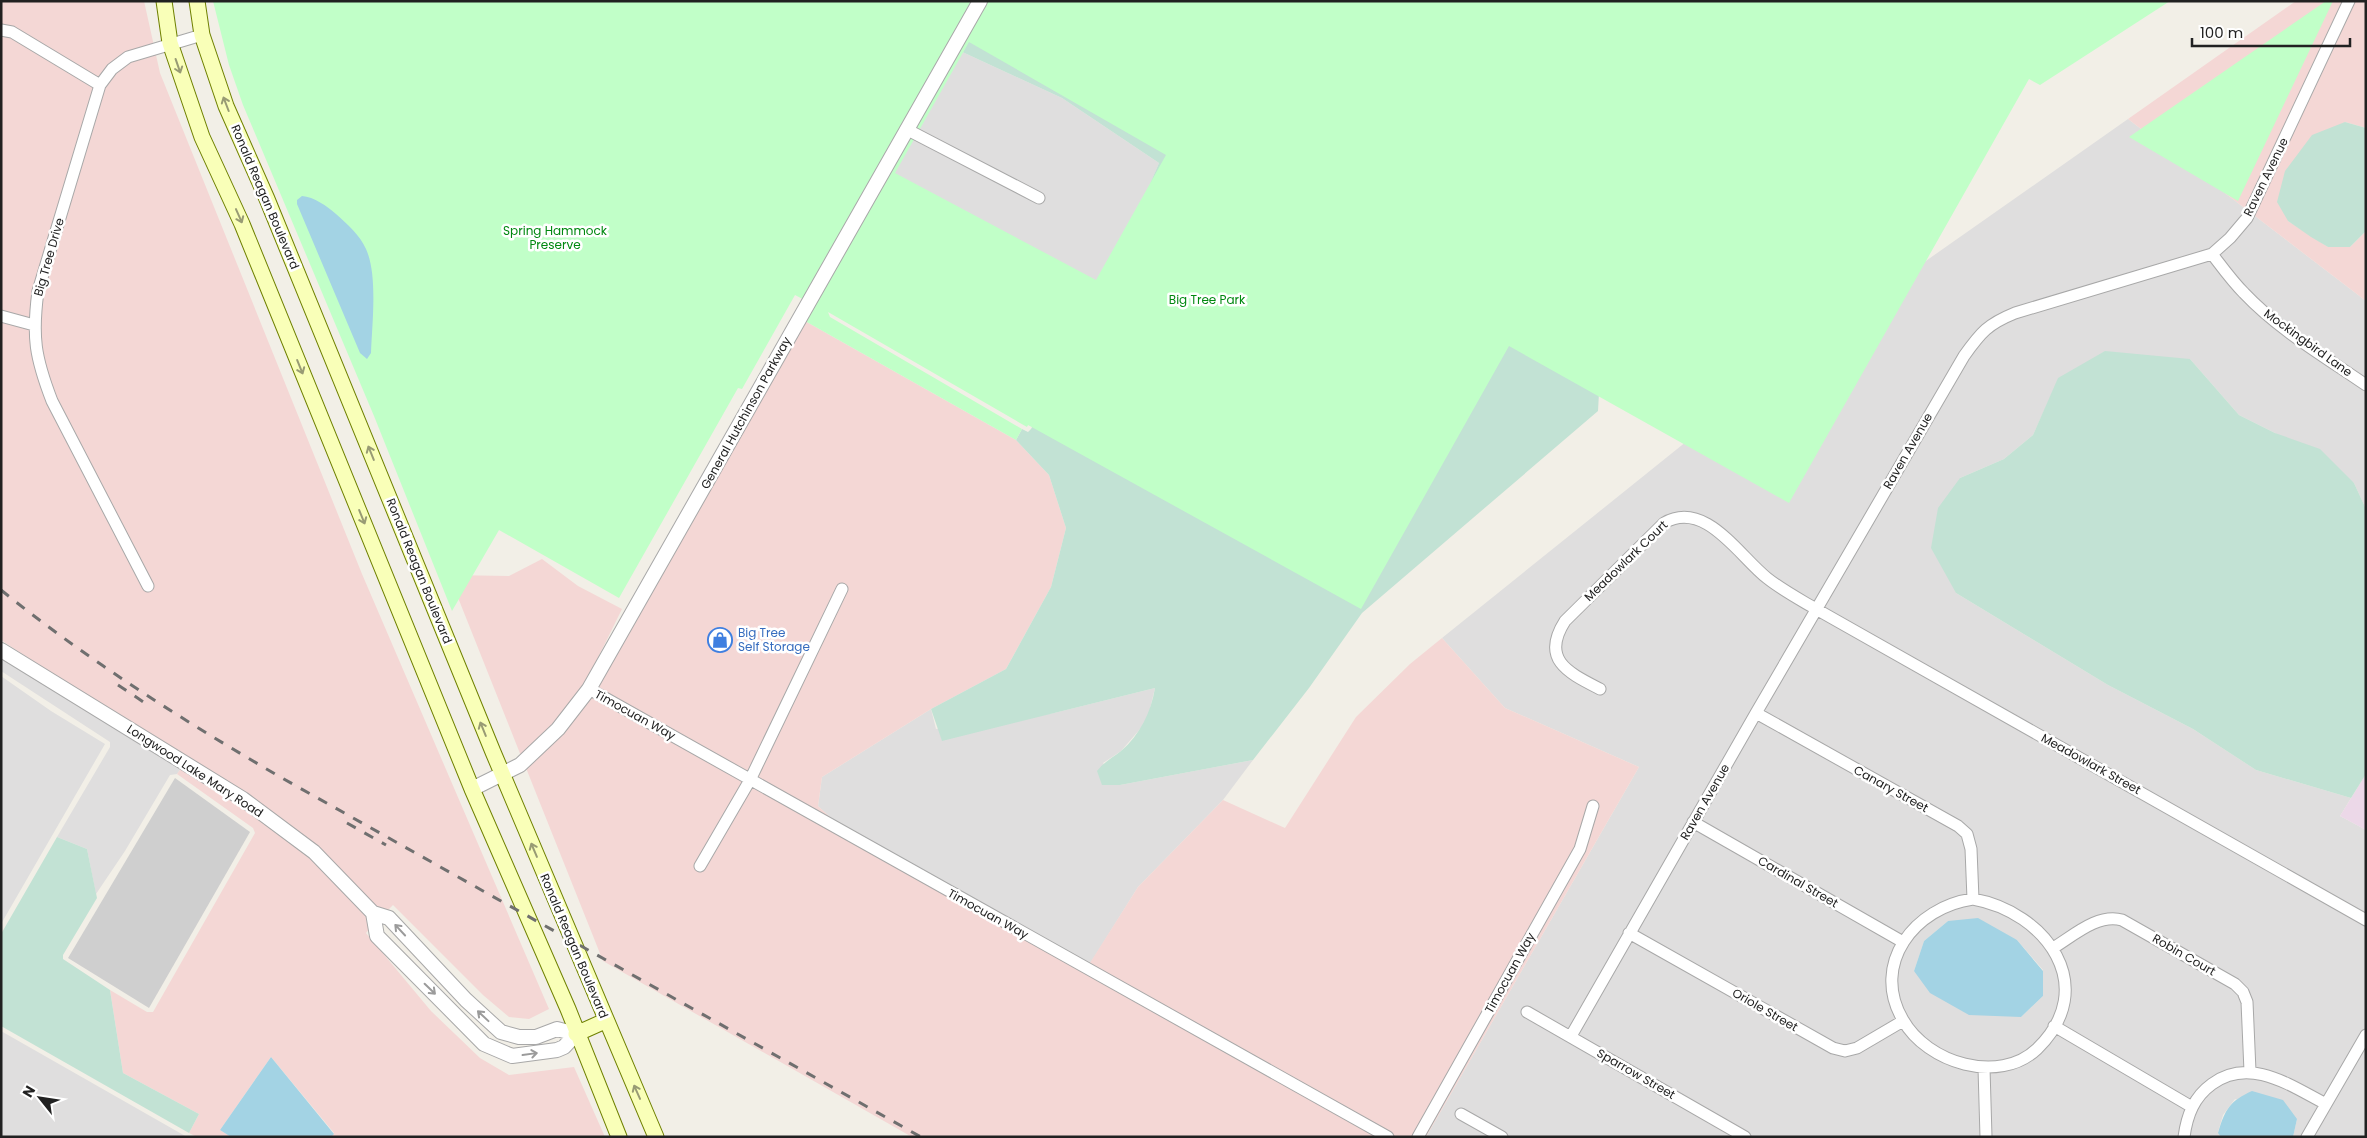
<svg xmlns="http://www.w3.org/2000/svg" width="2367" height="1138" font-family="Poppins,sans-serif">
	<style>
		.residential { fill: #dfdede; fill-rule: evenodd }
		.commercial { fill: #f4d7d5 }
		.industrial { fill: #ecd8e8 }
		.religious { fill: #cfcfcf }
		.wetland { fill: #c2e2d4 }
		.park { fill: #c1ffc8; fill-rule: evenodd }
		.water { fill: #a3d3e4 }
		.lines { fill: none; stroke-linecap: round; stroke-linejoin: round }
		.minor-casing { stroke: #a8a8a8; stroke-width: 13 }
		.tertiary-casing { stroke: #a8a8a8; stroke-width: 16 }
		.secondary-casing { stroke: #6f8000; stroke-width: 17 }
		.minor { stroke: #fff; stroke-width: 11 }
		.tertiary { stroke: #fff; stroke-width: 14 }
		.secondary { stroke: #f9ffb8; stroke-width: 15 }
		.rail { stroke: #6f6f6f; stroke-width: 3; stroke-dasharray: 10 10; stroke-linecap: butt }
		.oneway { stroke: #989b74 }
		.oneway2 { stroke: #9b9b9b }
		.labels { text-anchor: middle; stroke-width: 5; stroke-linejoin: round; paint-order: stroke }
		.street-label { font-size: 12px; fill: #212121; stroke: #fff }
		.park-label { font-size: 12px; fill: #018810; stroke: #fff }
		.shop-label { font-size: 12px; fill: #366cbe; stroke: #fff; text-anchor: start }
	</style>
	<rect width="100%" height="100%" fill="#f2efe7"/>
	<path class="residential" d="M 958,50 L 1062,98 L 1159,163 L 1125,243 L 1097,291 L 885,180 Z
		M 2128,119 L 2366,301 L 2366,509 L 2354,483 L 2275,433 L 2239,415 L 2190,359 L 2059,378 L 2033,435 L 2004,459 L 1960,478 L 1956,593 L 2108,685 L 2193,729 L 2256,770 L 2351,798 L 2340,816 L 2366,830 L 2366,1137 L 2293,1137 L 2297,1119 L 2235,1099 L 2223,1115 L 2218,1132 L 2221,1137 L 1426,1137 L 1639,767 L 1505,708 L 1442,638 L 1809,343 ZM 1948,921 L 2017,940 L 2043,970 L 2043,996 L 2021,1017 L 1914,971 L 1924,941 Z
		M 1,656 L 182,767 L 177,774 L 170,775 L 125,851 L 96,894 L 87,849 L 57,837 L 110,747 L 110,742 L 1,671 Z
		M 1,676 L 51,711 L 105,744 L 1,924 Z
		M 1155,688 L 1147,721 L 1121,751 L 1103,763 L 1120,785 L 1253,760 L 1223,800 L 1138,887 L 1088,967 L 845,831 L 818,806 L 822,777 L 931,709 L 936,729 L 1054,713 Z
		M 1,1031 L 187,1137 L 1,1137 Z"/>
	<path class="commercial" d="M 1,1 L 144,1 L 160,73 L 362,574 L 549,1009 L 529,1019 L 509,1017 L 483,995 L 393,905 L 386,912 L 375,908 L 317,848 L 1,640 Z
		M 2296,1 L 2366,1 L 2366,128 L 2345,122 L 2288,221 L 2328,247 L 2350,247 L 2366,231 L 2366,301 L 2128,119 Z
		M 805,321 L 1016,440 L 1049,475 L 1066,528 L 1051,587 L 1006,669 L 931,709 L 822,777 L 818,806 L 845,831 L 1088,966 L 1138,887 L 1223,800 L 1285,828 L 1356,717 L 1410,664 L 1442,638 L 1505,708 L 1639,767 L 1426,1137 L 912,1137 L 603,961 L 526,768 L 566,731 L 595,692 Z
		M 542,559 L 578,586 L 622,609 L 584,686 L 557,723 L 521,756 L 449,575 L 509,576 Z
		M 182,767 L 239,803 L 310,856 L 367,915 L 370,928 L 366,933 L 431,1011 L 480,1058 L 509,1075 L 574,1067 L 605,1137 L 331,1137 L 334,1133 L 271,1057 L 220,1130 L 231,1137 L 197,1137 L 189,1133 L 199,1114 L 123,1073 L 110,990 L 147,1012 L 153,1012 L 255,833 L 253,828 L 177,774 Z"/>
	<path class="industrial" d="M 2366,774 L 2366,830 L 2340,816 Z"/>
	<path class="religious" d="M 175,778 L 250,832 L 149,1008 L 68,958 Z"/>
	<path class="wetland" d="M 987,1 L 1386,1 L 1601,356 L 1598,411 L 1362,613 L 1309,688 L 1253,760 L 1120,785 L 1102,785 L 1097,771 C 1104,762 1112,758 1121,751 C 1140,735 1151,712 1155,688 L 942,741 L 931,709 L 1006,669 L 1051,587 L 1066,528 L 1049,475 L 1016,440 L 1022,429 L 1028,432 L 1031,429 L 1086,332 L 1159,163 L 1062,98 L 958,50 Z
		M 2345,122 L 2366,128 L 2366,231 L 2350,247 L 2328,247 L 2311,237 L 2288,221 L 2277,202 L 2285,171 L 2312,135 Z
		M 2105,351 L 2190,359 L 2239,415 L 2275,433 L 2320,449 L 2354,483 L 2366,509 L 2366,774 L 2351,798 L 2256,770 L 2193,729 L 2108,685 L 1956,593 L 1931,548 L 1938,508 L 1960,478 L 2004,459 L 2033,435 L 2058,378 Z
		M 57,837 L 87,849 L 97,898 L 63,955 L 63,959 L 110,990 L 123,1073 L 199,1114 L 189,1133 L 1,1026 L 1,934 Z"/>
	<path class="park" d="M 213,1 L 2170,1 L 2040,85 L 2029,79 L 1789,503 L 1509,346 L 1361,609 L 1028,425 L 1027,427 L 828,312 L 830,317 L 1022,429 L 1016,440 L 805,321 L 814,305 L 795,295 L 742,389 L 738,388 L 619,598 L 499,530 L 452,611 L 374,416 L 243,105 L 229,65 ZM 969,42 L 1166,155 L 1096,280 L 895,173 Z
		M 2326,1 L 2333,1 L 2238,201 L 2129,137 Z"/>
	<path class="water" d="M 302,196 C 314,197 327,206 336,214 C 347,224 360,235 366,249 C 378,275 372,324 371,353 L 367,359 L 360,353 L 297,204 L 297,200 Z
		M 1978,918 L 2017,940 L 2043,971 L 2043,996 L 2021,1017 L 1969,1015 L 1930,993 L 1914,971 L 1924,941 L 1948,921 Z
		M 271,1057 L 334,1134 L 331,1137 L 231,1137 L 220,1130 Z
		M 2252,1091 L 2283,1100 L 2297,1119 L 2293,1137 L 2221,1137 L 2218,1133 C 2225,1109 2230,1101 2252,1091 Z"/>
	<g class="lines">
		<defs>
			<path id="minor" d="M 1,30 L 12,32 L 100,85
				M 906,129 L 1039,198
				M 2212,254 C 2222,267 2232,281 2244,293 C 2279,330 2324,356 2366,385
				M 1,316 L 34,325
				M 148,586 L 52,401 C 35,357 32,337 38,291 L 100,85 L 112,69 L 128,57 L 202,35
				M 589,689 L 1388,1137
				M 1600,689 C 1569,673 1540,660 1565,621 L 1664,523 C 1705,499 1739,556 1767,578 C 1782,590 1799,599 1816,609 L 2366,920
				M 1756,713 L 1958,826 L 1967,834 L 1971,849 L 1973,899
				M 1693,822 L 1903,942
				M 700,866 L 750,780 L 842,589
				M 1973,899 C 2046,912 2101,987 2037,1049 C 1999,1085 1927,1063 1903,1020 C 1870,964 1915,907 1973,899 Z
				M 1629,933 L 1833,1048 L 1845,1051 L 1857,1048 L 1903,1021
				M 2053,948 C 2073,936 2098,913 2122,920 L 2235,984 L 2243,992 L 2247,1002 L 2250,1071
				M 1527,1012 L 1745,1137
				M 2054,1026 L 2192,1107
				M 1571,1036 L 1756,713 L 1964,356 C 1981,332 1988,324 2015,313 L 2212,254 L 2230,238 L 2247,218 L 2349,1
				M 1984,1068 L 1986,1137
				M 1461,1114 L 1502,1137
				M 1418,1137 L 1580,849 L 1593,806
				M 2184,1137 C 2187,1115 2194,1097 2212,1084 C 2250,1056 2291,1086 2326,1104
				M 2307,1137 L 2366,1035"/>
			<path id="tertiary" d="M 1,650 L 243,799 L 314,852 L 373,913 L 389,918 L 466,1000 L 501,1032 L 519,1037 L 536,1037 L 557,1029 L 576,1034 L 564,1047 L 557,1050 L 512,1056 L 484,1044 L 377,936 L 373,913
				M 472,789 L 520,765 L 558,729 L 589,689 L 980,1"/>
			<path id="secondary" d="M 164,1 L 170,43 L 202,137 L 242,224 L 472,789 L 568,1009 L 619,1137
				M 197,1 L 202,35 L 226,106 L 267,199 L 493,752 L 656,1137
				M 576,1034 L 605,1021"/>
		</defs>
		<use href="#minor" class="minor-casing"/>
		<use href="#tertiary" class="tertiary-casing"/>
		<use href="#secondary" class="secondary-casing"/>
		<use href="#minor" class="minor"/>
		<use href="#tertiary" class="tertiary"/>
		<use href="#secondary" class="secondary"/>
		<path class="rail" d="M 1,590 C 89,661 184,721 282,778 L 921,1137
			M 118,685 L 151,707
			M 347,823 L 386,845"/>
	</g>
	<defs><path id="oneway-shaft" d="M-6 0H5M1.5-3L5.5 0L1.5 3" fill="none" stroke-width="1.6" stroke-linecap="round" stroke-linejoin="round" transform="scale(1.25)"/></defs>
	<g class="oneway">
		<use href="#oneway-shaft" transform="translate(178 66) rotate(71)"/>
		<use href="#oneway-shaft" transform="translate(226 104) rotate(-111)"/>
		<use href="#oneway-shaft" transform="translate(239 216) rotate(66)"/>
		<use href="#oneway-shaft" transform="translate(300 367) rotate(68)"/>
		<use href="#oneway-shaft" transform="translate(371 453) rotate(-112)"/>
		<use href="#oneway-shaft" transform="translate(362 517) rotate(68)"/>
		<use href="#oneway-shaft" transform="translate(483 729) rotate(-112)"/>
		<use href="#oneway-shaft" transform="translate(534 850) rotate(-113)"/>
		<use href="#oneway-shaft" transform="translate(637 1092) rotate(-114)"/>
	</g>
	<g class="oneway2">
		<use href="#oneway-shaft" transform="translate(400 930) rotate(-133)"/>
		<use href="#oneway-shaft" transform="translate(430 989) rotate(44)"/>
		<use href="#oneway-shaft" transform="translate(483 1016) rotate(-137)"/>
		<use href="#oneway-shaft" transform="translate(530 1054) rotate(-8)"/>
	</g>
	<defs>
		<symbol id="shop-ring" viewBox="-11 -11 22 22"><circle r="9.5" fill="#fff" stroke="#3f7fe0" stroke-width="1.5"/><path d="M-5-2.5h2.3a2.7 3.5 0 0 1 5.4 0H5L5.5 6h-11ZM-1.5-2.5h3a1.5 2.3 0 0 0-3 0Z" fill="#3f7fe0"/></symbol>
	</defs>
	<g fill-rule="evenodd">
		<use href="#shop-ring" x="706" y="626" width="28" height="28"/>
	</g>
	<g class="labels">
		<g class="street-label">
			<text transform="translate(2266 177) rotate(-64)" y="4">Raven Avenue</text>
			<text transform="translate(265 197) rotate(67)" y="4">Ronald Reagan Boulevard</text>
			<text transform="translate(49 257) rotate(-74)" y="4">Big Tree Drive</text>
			<text transform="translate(2308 343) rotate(36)" y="4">Mockingbird Lane</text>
			<text transform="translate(746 413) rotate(-61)" y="4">General Hutchinson Parkway</text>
			<text transform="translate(1908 451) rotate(-60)" y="4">Raven Avenue</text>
			<text transform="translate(1626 561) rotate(-44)" y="4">Meadowlark Court</text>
			<text transform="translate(419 571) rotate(68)" y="4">Ronald Reagan Boulevard</text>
			<text transform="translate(635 715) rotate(29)" y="4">Timocuan Way</text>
			<text transform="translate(2091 764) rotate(29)" y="4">Meadowlark Street</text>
			<text transform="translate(195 771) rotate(33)" y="4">Longwood Lake Mary Road</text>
			<text transform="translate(1891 789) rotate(29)" y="4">Canary Street</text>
			<text transform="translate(1705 802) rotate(-60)" y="4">Raven Avenue</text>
			<text transform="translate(1798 882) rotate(30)" y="4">Cardinal Street</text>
			<text transform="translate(988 914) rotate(29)" y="4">Timocuan Way</text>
			<text transform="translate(574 946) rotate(67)" y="4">Ronald Reagan Boulevard</text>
			<text transform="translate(2184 955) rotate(30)" y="4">Robin Court</text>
			<text transform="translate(1510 973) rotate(-61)" y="4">Timocuan Way</text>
			<text transform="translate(1765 1010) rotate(30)" y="4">Oriole Street</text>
			<text transform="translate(1636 1074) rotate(30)" y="4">Sparrow Street</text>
		</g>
		<g class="park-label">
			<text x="555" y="235">Spring Hammock<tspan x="555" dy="14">Preserve</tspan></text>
			<text x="1207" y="304">Big Tree Park</text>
		</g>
		<g class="shop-label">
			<text x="738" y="637">Big Tree<tspan x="738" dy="14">Self Storage</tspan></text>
		</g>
	</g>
	<rect width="2367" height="1138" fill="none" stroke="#212121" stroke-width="5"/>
	<g transform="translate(40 1098) rotate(300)" stroke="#ffffff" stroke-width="4" paint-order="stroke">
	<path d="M0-4L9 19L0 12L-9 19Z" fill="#212121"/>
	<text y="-8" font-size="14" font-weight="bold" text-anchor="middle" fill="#212121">N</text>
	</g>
	<path d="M2192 38v8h158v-8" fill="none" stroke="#212121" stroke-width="2.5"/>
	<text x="2200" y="38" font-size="15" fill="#212121" stroke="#ffffff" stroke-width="4" paint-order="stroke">100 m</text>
</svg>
